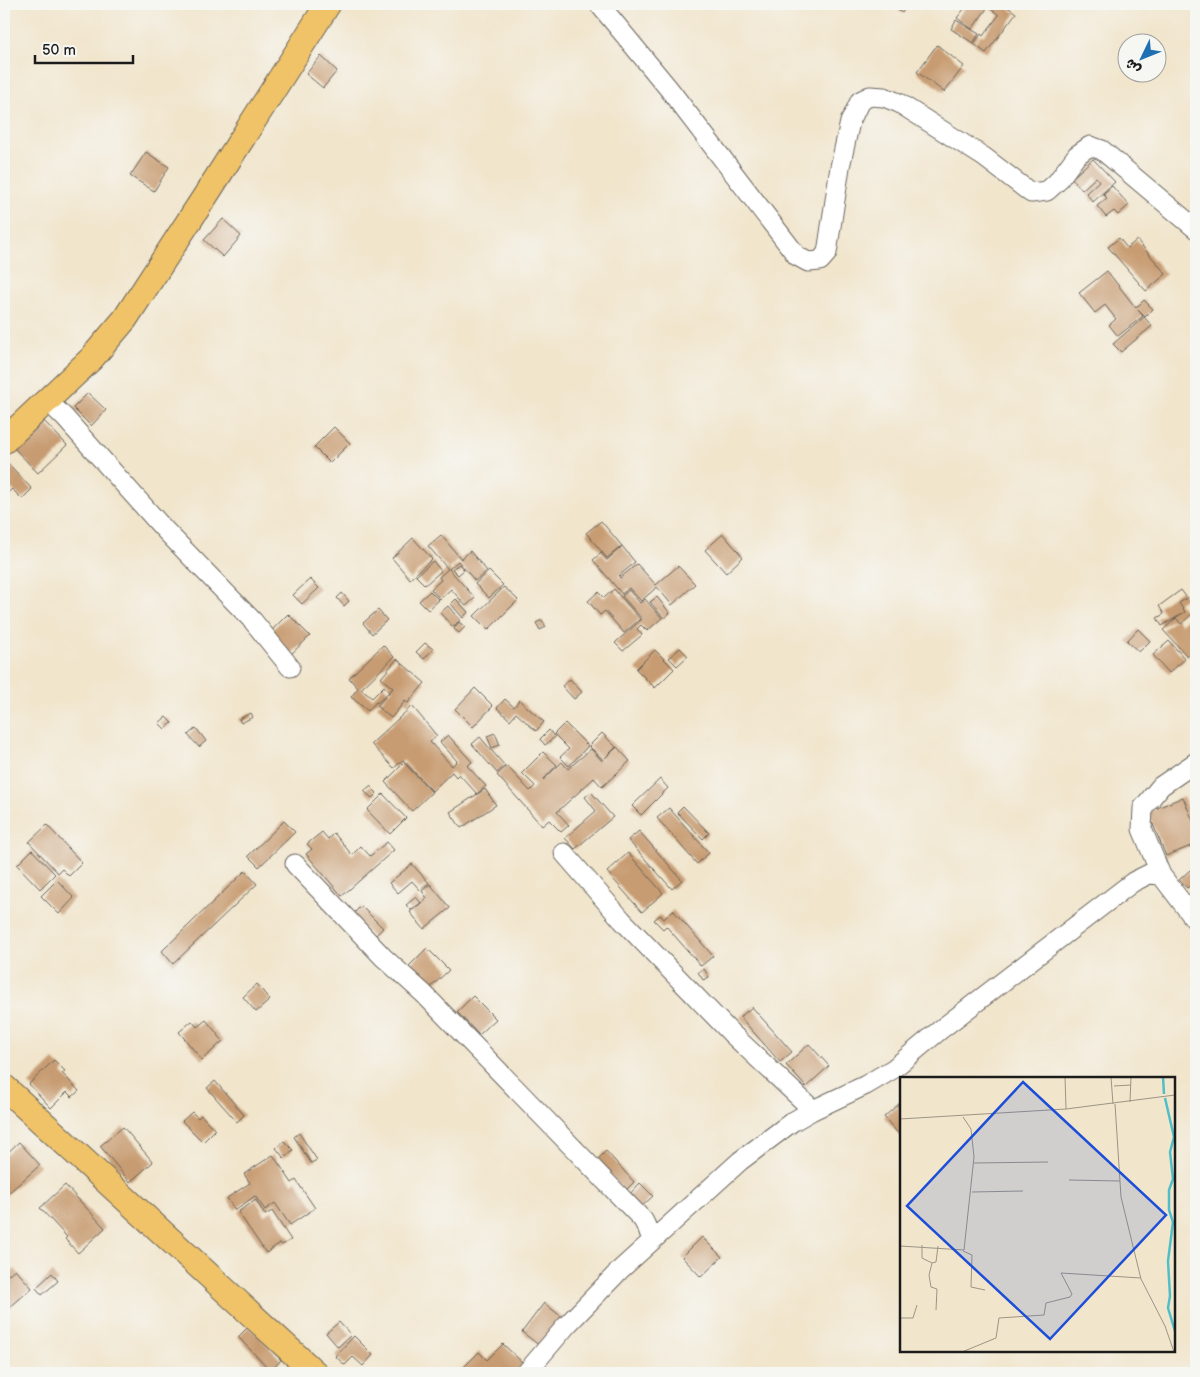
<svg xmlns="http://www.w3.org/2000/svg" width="1200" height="1377" font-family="'Balsamiq Sans','Playpen Sans Arabic',sans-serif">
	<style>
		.building { fill: #c89c72 }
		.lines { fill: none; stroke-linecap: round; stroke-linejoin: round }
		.minor-casing { stroke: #67625a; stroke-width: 21 }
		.major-casing { stroke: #67625a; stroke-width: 27 }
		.minor { stroke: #fff; stroke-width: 19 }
		.major { stroke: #f0c369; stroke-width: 25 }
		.inset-river { fill: none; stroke: #50bec8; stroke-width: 2.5 }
		.inset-road { fill: none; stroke: #9c9586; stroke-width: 1 }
		.view { fill: #1d4ed8; fill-opacity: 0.15; stroke: #1d4ed8; stroke-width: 2.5 }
		.inset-edge { fill: none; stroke: #1c1c1c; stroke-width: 2.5 }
	</style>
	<rect width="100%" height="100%" fill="#f6f6f2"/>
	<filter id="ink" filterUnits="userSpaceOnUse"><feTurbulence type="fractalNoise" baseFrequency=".02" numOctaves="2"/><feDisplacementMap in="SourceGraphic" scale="10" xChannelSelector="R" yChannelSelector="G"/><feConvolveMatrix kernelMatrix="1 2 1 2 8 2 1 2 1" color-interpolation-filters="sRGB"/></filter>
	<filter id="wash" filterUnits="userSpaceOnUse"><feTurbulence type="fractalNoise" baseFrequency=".0096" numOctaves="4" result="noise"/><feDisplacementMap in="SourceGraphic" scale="20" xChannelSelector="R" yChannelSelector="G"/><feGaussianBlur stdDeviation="1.12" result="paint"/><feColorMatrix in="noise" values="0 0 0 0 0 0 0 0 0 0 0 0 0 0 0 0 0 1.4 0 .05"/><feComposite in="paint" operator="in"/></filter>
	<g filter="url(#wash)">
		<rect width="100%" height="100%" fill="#f1e5cc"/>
		<g id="blocks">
			<path class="building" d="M 897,4 L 908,4 L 902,13 L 894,7 Z
				M 968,4 L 1003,4 L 1016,13 L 986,53 L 974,44 L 981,34 L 983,36 L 999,15 L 988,7 L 972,29 L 957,18 Z
				M 956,20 L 979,34 L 973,43 L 951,29 Z
				M 937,45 L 964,66 L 944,92 L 917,72 Z
				M 321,56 L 337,71 L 323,88 L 306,74 Z
				M 146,152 L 169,167 L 154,191 L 130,176 Z
				M 1093,159 L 1115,182 L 1093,202 L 1086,193 L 1099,181 L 1096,177 L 1082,190 L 1072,178 Z
				M 1112,186 L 1129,205 L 1118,215 L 1114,211 L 1106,217 L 1097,206 L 1107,198 L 1103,194 Z
				M 223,219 L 241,236 L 223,257 L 204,240 Z
				M 1119,238 L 1127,248 L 1137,240 L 1166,274 L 1146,291 L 1108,247 Z
				M 1107,271 L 1136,308 L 1144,300 L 1153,309 L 1145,317 L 1138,310 L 1143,316 L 1118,336 L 1109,325 L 1116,319 L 1105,305 L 1095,313 L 1079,293 Z
				M 1144,317 L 1152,326 L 1121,352 L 1113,344 Z
				M 88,393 L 106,410 L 91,426 L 73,408 Z
				M 43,420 L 67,445 L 38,473 L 14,448 Z
				M 334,427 L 350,443 L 330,463 L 314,447 Z
				M 4,459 L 32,489 L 22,499 L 12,489 L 4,496 Z
				M 601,521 L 622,546 L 607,558 L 586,533 Z
				M 723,534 L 743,557 L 726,573 L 705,550 Z
				M 441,535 L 461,559 L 470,551 L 487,571 L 475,581 L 458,561 L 449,569 L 475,598 L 466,606 L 451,589 L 440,599 L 431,589 L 441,580 L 439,577 L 448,569 L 428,546 Z
				M 413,538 L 432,559 L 410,579 L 392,558 Z
				M 622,546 L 635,562 L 619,576 L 620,578 L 637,564 L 656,585 L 678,566 L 695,584 L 672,605 L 657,587 L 641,601 L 629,588 L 622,594 L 593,560 L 601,553 L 607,560 Z
				M 433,561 L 441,571 L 425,585 L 416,576 Z
				M 459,564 L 464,570 L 458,575 L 452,569 Z
				M 489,571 L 503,585 L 489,598 L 475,584 Z
				M 310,579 L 319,588 L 302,604 L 293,595 Z
				M 504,587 L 518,600 L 488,630 L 474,616 Z
				M 614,589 L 640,619 L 624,633 L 605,611 L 600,615 L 588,601 L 598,592 L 604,598 Z
				M 629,590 L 640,603 L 645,599 L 662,618 L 647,631 L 641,625 L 637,629 L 642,635 L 623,651 L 615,643 L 642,619 L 622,596 Z
				M 1181,590 L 1187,598 L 1179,603 L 1185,612 L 1162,626 L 1157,618 L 1164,614 L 1159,606 Z
				M 430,591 L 439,600 L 428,610 L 419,601 Z
				M 342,593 L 349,601 L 344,606 L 337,598 Z
				M 657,597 L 670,613 L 664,618 L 650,602 Z
				M 456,599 L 468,612 L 463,618 L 451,604 Z
				M 448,606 L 460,620 L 453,627 L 440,613 Z
				M 378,610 L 387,620 L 372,634 L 363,623 Z
				M 1194,612 L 1196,615 L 1196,648 L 1187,656 L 1163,630 L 1176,618 L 1181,624 Z
				M 288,614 L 310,636 L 290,655 L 269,633 Z
				M 542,620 L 546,627 L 540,630 L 536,623 Z
				M 459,622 L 465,627 L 459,633 L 454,629 Z
				M 1138,629 L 1150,641 L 1139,652 L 1127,641 Z
				M 1169,641 L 1185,659 L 1169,673 L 1153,655 Z
				M 425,643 L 433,649 L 424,659 L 416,652 Z
				M 383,645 L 394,657 L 361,689 L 372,698 L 384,686 L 389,692 L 377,703 L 376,702 L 368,711 L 351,697 L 358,688 L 349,678 Z
				M 680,648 L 688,656 L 677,666 L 669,658 Z
				M 655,650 L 674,669 L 655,688 L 636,669 Z
				M 397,659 L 425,683 L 408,703 L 405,701 L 391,718 L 377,706 L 393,688 L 381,678 Z
				M 570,679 L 582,692 L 574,699 L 562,686 Z
				M 475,688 L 493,706 L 473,727 L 455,709 Z
				M 505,699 L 514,707 L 519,700 L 544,722 L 536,731 L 516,713 L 510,720 L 497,708 Z
				M 412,706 L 437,736 L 430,742 L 452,766 L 457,761 L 440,742 L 448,735 L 472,762 L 467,766 L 486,786 L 477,794 L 459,774 L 456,777 L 452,772 L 432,791 L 403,760 L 394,768 L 371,744 Z
				M 251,713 L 253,717 L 241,723 L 239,719 Z
				M 166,717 L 172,723 L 165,729 L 159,723 Z
				M 565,723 L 588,746 L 569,766 L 560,757 L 569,749 L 554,734 Z
				M 196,728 L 206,741 L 199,747 L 188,735 Z
				M 549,730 L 555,737 L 545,745 L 540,739 Z
				M 495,733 L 500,745 L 492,748 L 487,736 Z
				M 602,733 L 616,747 L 605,758 L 617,747 L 630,761 L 602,787 L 594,778 L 557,812 L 569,825 L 561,832 L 549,820 L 542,826 L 497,775 L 507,766 L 530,791 L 535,786 L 522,773 L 543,752 L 557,765 L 543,780 L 562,762 L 568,769 L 591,749 L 602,761 L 603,760 L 589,746 Z
				M 480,737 L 505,766 L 497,773 L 472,744 Z
				M 404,763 L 432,792 L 412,811 L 385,782 Z
				M 660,779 L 668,788 L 641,815 L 632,806 Z
				M 370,786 L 377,793 L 372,798 L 364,791 Z
				M 485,789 L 496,805 L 461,828 L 450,812 Z
				M 591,792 L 613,817 L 575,849 L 565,838 L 596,811 L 585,797 Z
				M 383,794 L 406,818 L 390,834 L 367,810 Z
				M 1183,797 L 1196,828 L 1196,844 L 1166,856 L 1148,812 Z
				M 683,806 L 709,833 L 703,839 L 677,812 Z
				M 669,808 L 709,853 L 697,864 L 657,818 Z
				M 284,821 L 295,832 L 259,867 L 248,856 Z
				M 47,825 L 82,863 L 69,876 L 62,869 L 58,873 L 29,842 Z
				M 639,831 L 682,880 L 672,889 L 628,840 Z
				M 322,832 L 328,839 L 334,833 L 352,855 L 361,846 L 370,856 L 387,842 L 394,850 L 342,896 L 306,854 L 312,849 L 307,844 Z
				M 32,850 L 55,874 L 40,889 L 17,865 Z
				M 628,853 L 663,893 L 642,912 L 607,872 Z
				M 412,864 L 429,883 L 420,890 L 412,881 L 398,893 L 389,883 Z
				M 1190,870 L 1196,877 L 1196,880 L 1187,888 L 1179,880 Z
				M 245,871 L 257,884 L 173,964 L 162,951 Z
				M 57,880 L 74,898 L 59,914 L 41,896 Z
				M 430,884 L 450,908 L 424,929 L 410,912 L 427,898 L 422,891 Z
				M 416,897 L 421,903 L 411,910 L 406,905 Z
				M 361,906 L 383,928 L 373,938 L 351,916 Z
				M 673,910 L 713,956 L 701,966 L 666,926 L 663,929 L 654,920 L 660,915 L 664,919 Z
				M 427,948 L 449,970 L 427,991 L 406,969 Z
				M 704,969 L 709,977 L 703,980 L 698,972 Z
				M 257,984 L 270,1000 L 256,1012 L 243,997 Z
				M 473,996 L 496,1019 L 479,1035 L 457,1012 Z
				M 752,1007 L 792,1052 L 780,1062 L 740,1017 Z
				M 206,1020 L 223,1041 L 202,1060 L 179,1032 L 192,1021 L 197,1027 Z
				M 809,1044 L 829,1066 L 806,1087 L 786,1065 Z
				M 54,1060 L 65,1071 L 62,1073 L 79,1091 L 72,1097 L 67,1092 L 51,1108 L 29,1084 Z
				M 215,1081 L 244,1115 L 237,1122 L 207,1088 Z
				M 901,1102 L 901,1137 L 884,1117 Z
				M 192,1112 L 198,1118 L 201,1115 L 215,1130 L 203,1142 L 182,1121 Z
				M 123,1127 L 153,1162 L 130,1182 L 100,1146 Z
				M 299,1133 L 317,1160 L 311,1163 L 294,1137 Z
				M 284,1141 L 293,1150 L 284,1158 L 276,1148 Z
				M 19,1142 L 40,1165 L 4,1197 L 4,1156 Z
				M 606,1151 L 634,1182 L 625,1191 L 597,1160 Z
				M 273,1155 L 292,1183 L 296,1180 L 315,1208 L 290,1225 L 275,1203 L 265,1210 L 255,1196 L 235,1210 L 227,1198 L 250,1183 L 244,1174 Z
				M 640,1183 L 653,1196 L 639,1209 L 627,1197 Z
				M 65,1185 L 105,1228 L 78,1253 L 65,1239 L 67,1237 L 40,1208 Z
				M 256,1200 L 265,1215 L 272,1211 L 291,1240 L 282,1245 L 280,1243 L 266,1253 L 238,1212 Z
				M 702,1237 L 722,1257 L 701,1277 L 682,1257 Z
				M 15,1269 L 32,1288 L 8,1309 L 4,1304 L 4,1278 Z
				M 52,1273 L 58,1281 L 42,1295 L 36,1288 Z
				M 544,1303 L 567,1321 L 545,1350 L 522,1332 Z
				M 339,1322 L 351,1335 L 338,1347 L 326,1333 Z
				M 249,1326 L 281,1360 L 271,1371 L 238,1337 Z
				M 354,1336 L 373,1355 L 363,1366 L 353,1357 L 345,1365 L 335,1356 Z
				M 503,1344 L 526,1366 L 519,1373 L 458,1373 L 479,1352 L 487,1360 Z
				M 248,1366 L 254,1373 L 239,1373 Z"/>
		</g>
	</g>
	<g filter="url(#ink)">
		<use href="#blocks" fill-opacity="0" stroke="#67625a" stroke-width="1"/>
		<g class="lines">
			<defs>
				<path id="minor" d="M 599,4 L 669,89 L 797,256 L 808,262 L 820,261 L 827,253 L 840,167 L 850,122 L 860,101 L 870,96 L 884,97 L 899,103 L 984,157 L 1031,193 L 1047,191 L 1057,182 L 1077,155 L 1090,146 L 1102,150 L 1196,229
					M 47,400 L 65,418 L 163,528 L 253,621 L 290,667
					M 564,853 L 622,920 L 731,1033 L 813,1110
					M 295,864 L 383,957 L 424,994 L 643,1220 L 653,1240
					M 1161,875 L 1142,829 L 1143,808 L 1161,786 L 1196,762
					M 526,1373 L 566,1326 L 621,1269 L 740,1161 L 792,1122 L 813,1110 L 866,1085 L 893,1069 L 940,1030 L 1133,882 L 1149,874 L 1161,875 L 1196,921"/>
				<path id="major" d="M 4,441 L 91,359 L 125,319 L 206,195 L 328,4
					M 4,1087 L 315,1373"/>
			</defs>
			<use href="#minor" class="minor-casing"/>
			<use href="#major" class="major-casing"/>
			<use href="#minor" class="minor"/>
			<use href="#major" class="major"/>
		</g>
	</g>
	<g transform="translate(900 1077)">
		<rect width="275" height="275" fill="#f1e5cc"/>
		<path class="inset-river" d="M 263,0 L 264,17M 265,21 L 274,60 L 270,75 L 273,102 L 269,113 L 269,133 L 273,145 L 268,184 L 270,219 L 268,231 L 275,254"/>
		<path class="inset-road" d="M 165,0 L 166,32M 211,0 L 213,27M 214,9 L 231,8M 230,25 L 231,0M 215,27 L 221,120 L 241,202 L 265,249 L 274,275M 0,42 L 166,32 L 275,18M 74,86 L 148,85M 169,103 L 220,104M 72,115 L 123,114M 22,168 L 22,181 L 32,186 L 36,185 L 38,169M 0,169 L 64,173 L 74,80 L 71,52 L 63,40M 63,174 L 72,178 L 71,210 L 85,213M 32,186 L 29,198 L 31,210 L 37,212 L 36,233M 0,241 L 13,241 L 17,228M 62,275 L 96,261 L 99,241 L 144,238 L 146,226 L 170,220 L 172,217 L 161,196 L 241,201"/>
		<path class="view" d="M 123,5 L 266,138 L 150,262 L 7,129 Z"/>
		<rect width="275" height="275" class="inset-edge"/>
	</g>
	<rect width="1200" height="1377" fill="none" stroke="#f6f6f2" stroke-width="20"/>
	<g transform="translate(1142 58) rotate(227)"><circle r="24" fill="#f6f6f2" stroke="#9f9f9c"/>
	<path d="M0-4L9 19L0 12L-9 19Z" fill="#1f6fb2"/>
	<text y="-8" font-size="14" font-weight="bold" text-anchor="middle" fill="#1c1c1c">ش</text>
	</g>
	<path d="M35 55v8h98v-8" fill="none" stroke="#1c1c1c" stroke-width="2.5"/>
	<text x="42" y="55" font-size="15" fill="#1c1c1c" stroke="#f6f6f2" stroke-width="4" paint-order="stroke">50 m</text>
</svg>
